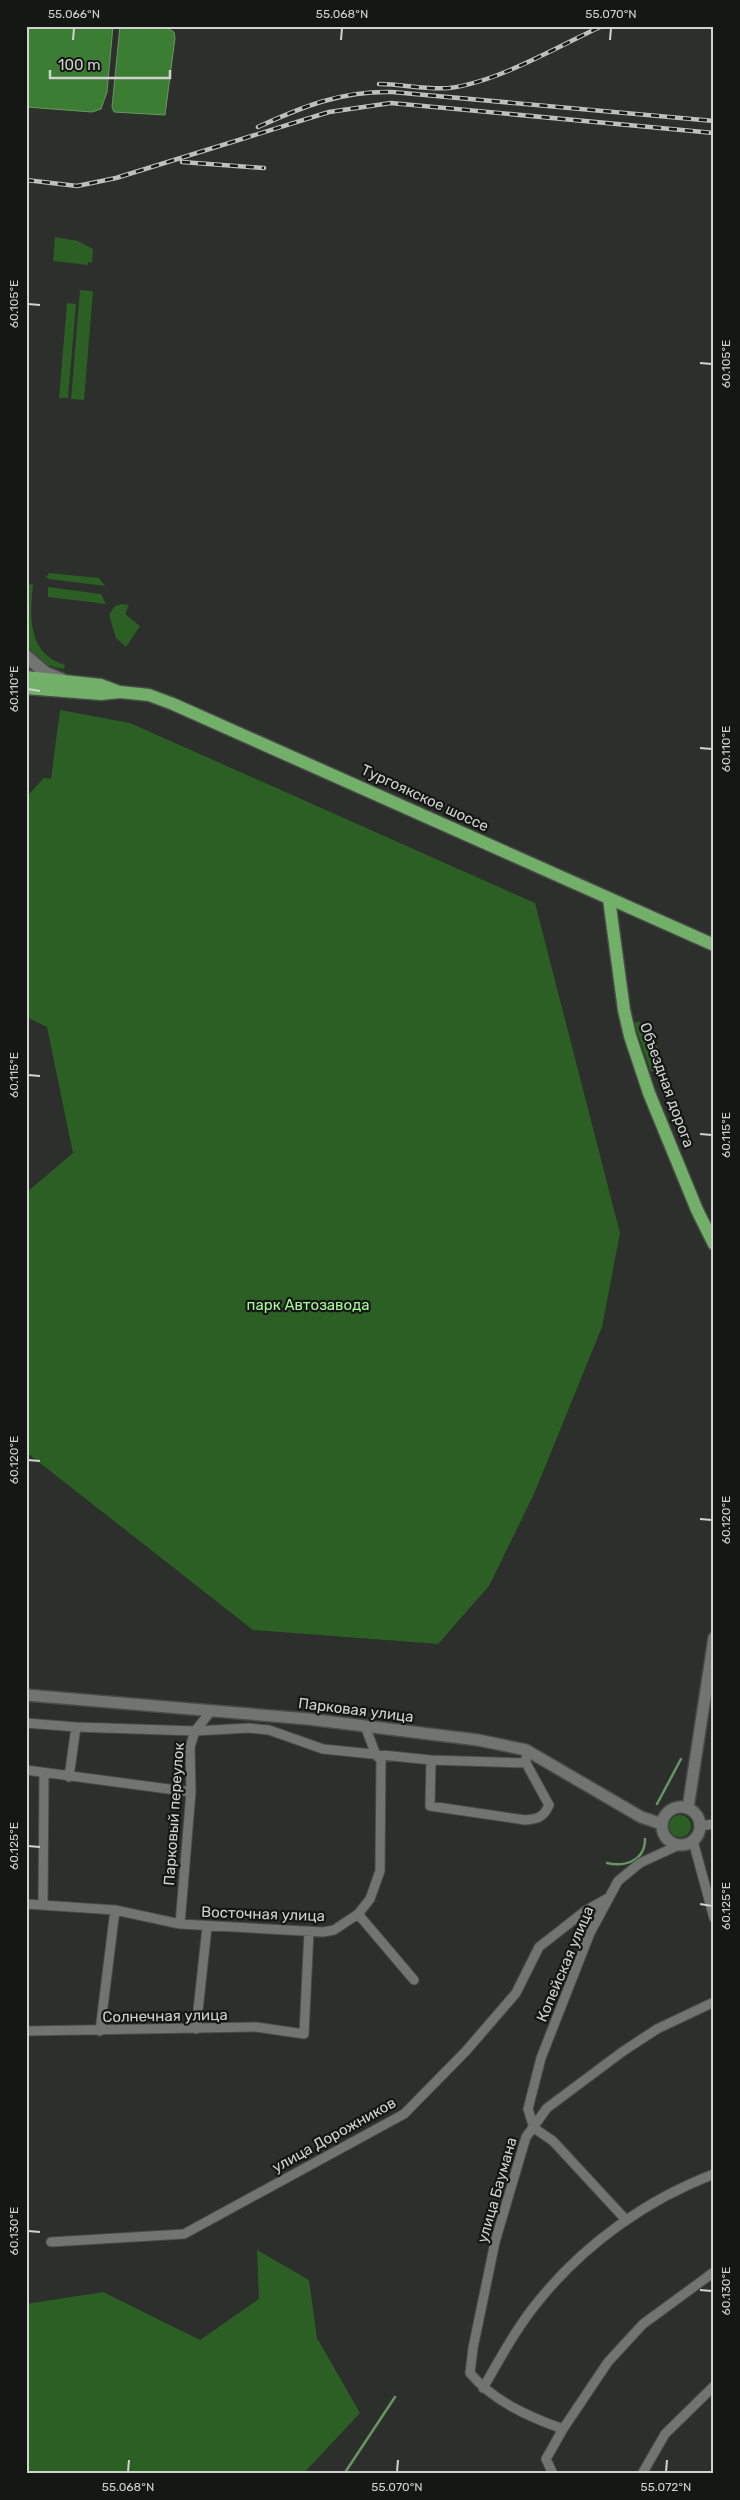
<svg xmlns="http://www.w3.org/2000/svg" width="740" height="2500" font-family="Rubik,sans-serif">
	<style>
		.green { fill: #2b5f24 }
		.water { fill: #3c7d34; stroke: #689662 }
		.lines { fill: none; stroke-linecap: round; stroke-linejoin: round }
		.stream { stroke: #689662; stroke-width: 2.5 }
		.minor-casing { stroke: #494b48; stroke-width: 11 }
		.tertiary-casing { stroke: #494b48; stroke-width: 14 }
		.secondary-casing { stroke: #494b48; stroke-width: 15 }
		.primary-casing { stroke: #494b48; stroke-width: 15 }
		.minor { stroke: #717470; stroke-width: 9 }
		.tertiary { stroke: #717470; stroke-width: 11 }
		.secondary { stroke: #717470; stroke-width: 12 }
		.primary { stroke: #72af69; stroke-width: 12 }
		.rail-casing { stroke: #bec0bd; stroke-width: 4.5 }
		.rail { stroke: #151715; stroke-width: 2.5; stroke-dasharray: 8; stroke-linecap: butt }
		.ticks { fill: none; stroke: #d0d2cf; stroke-width: 2 }
		.labels { text-anchor: middle; stroke-width: 4.5; stroke-linejoin: round; paint-order: stroke }
		.street-label { font-size: 15px; fill: #d0d2cf; stroke: #151715 }
		.park-label { font-size: 15px; fill: #a4fa98; stroke: #151715 }
		.neatline { fill: none; stroke: #d0d2cf; stroke-width: 2 }
		.ticks-label { font-size: 12px; text-anchor: middle; fill: #d0d2cf }
	</style>
	<rect width="100%" height="100%" fill="#2c2f2b"/>
	<path class="green" d="M 55,237 L 78,241 L 93,249 L 92,263 L 88,262 L 88,265 L 53,261 Z
		M 80,290 L 93,291 L 84,400 L 71,399 Z
		M 67,303 L 76,304 L 68,398 L 59,398 Z
		M 49,573 L 99,578 L 105,586 L 49,579 L 46,577 Z
		M 33,584 C 30,617 27,653 65,665 L 64,669 C 51,667 33,661 27,648 C 23,641 26,597 26,585 Z
		M 48,587 L 101,594 L 106,604 L 48,597 Z
		M 122,604 L 129,605 L 125,614 L 140,626 L 126,647 L 116,638 L 109,615 L 115,606 Z
		M 60,710 L 130,723 L 535,903 L 620,1233 L 602,1327 L 534,1494 L 489,1586 L 438,1644 L 253,1630 L 26,1452 L 26,1193 L 73,1153 L 47,1027 L 26,1017 L 26,797 L 44,778 L 51,779 Z
		M 639,1021 L 659,1049 L 655,1070 L 651,1072 L 634,1023 Z
		M669 1826a11 11 0 1 1 22 0a11 11 0 1 1-22 0Z
		M 257,2250 L 309,2280 L 317,2338 L 360,2413 L 303,2474 L 26,2474 L 26,2304 L 103,2292 L 200,2340 L 259,2299 Z"/>
	<path class="water" d="M 26,26 L 113,26 L 107,92 L 101,109 L 92,112 L 26,107 Z
		M 120,26 L 164,26 L 174,32 L 175,38 L 165,115 L 114,112 L 112,107 Z"/>
	<g class="lines">
		<path class="stream" d="M 657,1804 L 681,1759
			M 607,1863 C 625,1867 645,1861 645,1839
			M 344,2474 L 395,2397"/>
		<defs>
			<path id="minor" d="M 26,1723 L 76,1727 L 69,1777
				M 76,1727 L 195,1731 L 249,1728 L 269,1730 L 323,1749 L 431,1760 L 526,1763
				M 431,1760 L 430,1806 L 525,1820 C 538,1819 544,1817 549,1805 L 526,1763 L 526,1758
				M 26,1770 L 191,1792
				M 700,1826 L 714,1824
				M 693,1841 L 714,1918
				M 26,1904 L 115,1910 L 180,1924 L 323,1932 L 334,1930 L 358,1914 L 370,1899 L 380,1871 L 381,1760 L 376,1755 L 365,1726
				M 43,1905 L 44,1773
				M 358,1914 L 414,1980
				M 180,1924 L 191,1792 L 190,1747 L 195,1731 L 211,1711
				M 196,2029 L 207,1927
				M 26,2031 L 256,2027 L 304,2034 L 309,1931
				M 100,2031 L 115,1910
				M 534,2128 L 528,2109 L 541,2058 L 590,1933 L 618,1881 L 640,1863 L 679,1845
				M 534,2128 L 553,2141 L 626,2220
				M 51,2242 L 184,2234 L 404,2114 L 466,2051 L 516,1993 L 539,1947 L 585,1911 L 608,1898
				M 483,2388 C 501,2357 518,2325 541,2298 C 586,2243 648,2199 714,2174
				M 563,2429 L 608,2362 L 643,2324 L 714,2272
				M 553,2474 L 546,2459 L 563,2429 C 529,2417 493,2401 470,2373 L 473,2348 L 495,2242 L 526,2137 L 547,2108 L 622,2052 L 657,2029 L 714,2002
				M 642,2474 L 665,2434 L 714,2386"/>
			<path id="tertiary" d="M 26,1695 L 308,1719 L 478,1740 L 526,1750 L 641,1817 L 662,1824
				M662 1826a19 19 0 1 1 38 0a19 19 0 1 1-38 0Z
				M 688,1808 L 714,1638"/>
			<path id="secondary" d="M 26,656 L 46,673 L 61,679"/>
			<path id="primary" d="M 26,677 L 101,685 L 117,691
				M 26,688 L 101,694 L 120,692 L 149,695 L 173,704 L 714,945
				M 609,899 L 624,1010 L 630,1036 L 649,1093 L 697,1210 L 714,1244"/>
		</defs>
		<use href="#minor" class="minor-casing"/>
		<use href="#tertiary" class="tertiary-casing"/>
		<use href="#secondary" class="secondary-casing"/>
		<use href="#primary" class="primary-casing"/>
		<use href="#minor" class="minor"/>
		<use href="#tertiary" class="tertiary"/>
		<use href="#secondary" class="secondary"/>
		<use href="#primary" class="primary"/>
		<defs>
			<path id="rail" d="M 379,84 C 402,84 426,90 449,88 C 498,82 557,47 602,26
				M 258,127 C 304,106 341,91 392,92 L 714,121
				M 182,162 L 264,168
				M 26,180 L 77,186 L 116,178 L 329,112 L 391,103 L 714,133"/>
		</defs>
		<use href="#rail" class="rail-casing"/>
		<use href="#rail" class="rail"/>
	</g>
	<path class="ticks" d="M 73,40 L 74,28M 341,40 L 342,28M 610,40 L 611,28M 28,304 L 40,305M 700,363 L 712,364M 28,689 L 40,691M 700,748 L 712,749M 28,1075 L 40,1076M 700,1134 L 712,1135M 28,1460 L 40,1461M 700,1519 L 712,1520M 28,1846 L 40,1847M 700,1904 L 712,1906M 28,2231 L 40,2232M 700,2290 L 712,2291M 128,2472 L 129,2460M 397,2472 L 398,2460M 666,2472 L 667,2460"/>
	<g class="labels">
		<g class="street-label">
			<text transform="translate(425 798) rotate(25)" y="5">Тургоякское шоссе</text>
			<text transform="translate(667 1085) rotate(70)" y="5">Объездная дорога</text>
			<text transform="translate(356 1710) rotate(7)" y="5">Парковая улица</text>
			<text transform="translate(174 1814) rotate(-86)" y="5">Парковый переулок</text>
			<text transform="translate(263 1914) rotate(2)" y="5">Восточная улица</text>
			<text transform="translate(565 1964) rotate(-67)" y="5">Копейская улица</text>
			<text transform="translate(165 2016) rotate(-1)" y="5">Солнечная улица</text>
			<text transform="translate(334 2135) rotate(-29)" y="5">улица Дорожников</text>
			<text transform="translate(497 2190) rotate(-74)" y="5">улица Баумана</text>
		</g>
		<g class="park-label">
			<text x="308" y="1310">парк Автозавода</text>
		</g>
	</g>
	<rect width="740" height="2500" fill="none" stroke="#151715" stroke-width="55"/>
	<path d="M50 70v8h120v-8" fill="none" stroke="#d0d2cf" stroke-width="2.5"/>
	<text x="58" y="70" font-size="15" fill="#d0d2cf" stroke="#151715" stroke-width="4" paint-order="stroke">100 m</text>
	<rect x="28" y="28" width="684" height="2444" class="neatline"/>
	<g class="ticks-label">
		<text x="74" y="18">55.066°N</text>
		<text x="342" y="18">55.068°N</text>
		<text x="611" y="18">55.070°N</text>
		<text transform="translate(14 304) rotate(-90)" y="4">60.105°E</text>
		<text transform="translate(726 364) rotate(-90)" y="4">60.105°E</text>
		<text transform="translate(14 689) rotate(-90)" y="4">60.110°E</text>
		<text transform="translate(726 749) rotate(-90)" y="4">60.110°E</text>
		<text transform="translate(14 1075) rotate(-90)" y="4">60.115°E</text>
		<text transform="translate(726 1135) rotate(-90)" y="4">60.115°E</text>
		<text transform="translate(14 1460) rotate(-90)" y="4">60.120°E</text>
		<text transform="translate(726 1520) rotate(-90)" y="4">60.120°E</text>
		<text transform="translate(14 1846) rotate(-90)" y="4">60.125°E</text>
		<text transform="translate(726 1906) rotate(-90)" y="4">60.125°E</text>
		<text transform="translate(14 2231) rotate(-90)" y="4">60.130°E</text>
		<text transform="translate(726 2291) rotate(-90)" y="4">60.130°E</text>
		<text x="128" y="2491">55.068°N</text>
		<text x="397" y="2491">55.070°N</text>
		<text x="666" y="2491">55.072°N</text>
	</g>
</svg>
